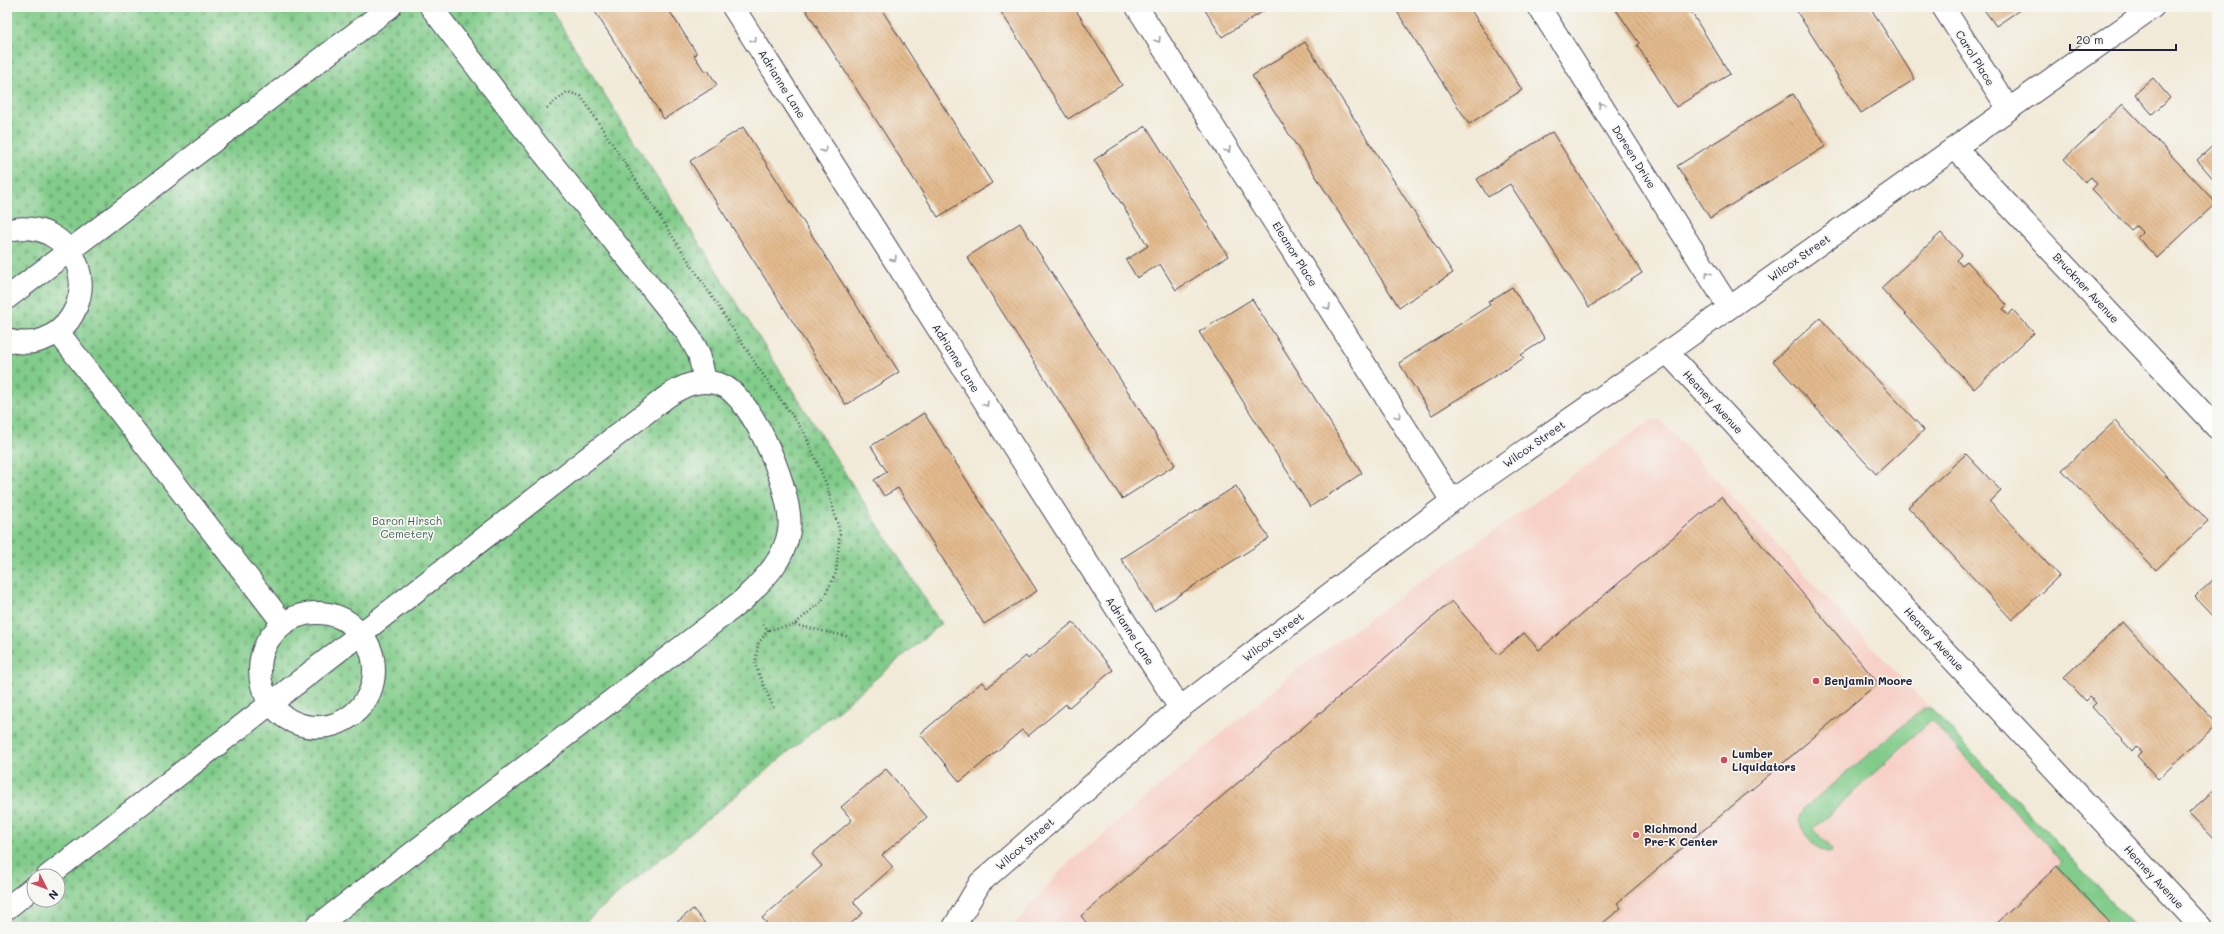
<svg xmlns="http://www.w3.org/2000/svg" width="2224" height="934" font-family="Mali,sans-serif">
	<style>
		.built { fill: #f7d1c7 }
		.cemetery { fill: url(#cemetery-stones); stroke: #527762; fill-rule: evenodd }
		.green { fill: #81cc8a; stroke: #527762 }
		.building { fill: url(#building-back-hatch) }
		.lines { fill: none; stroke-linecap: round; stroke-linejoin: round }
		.minor-casing { stroke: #414053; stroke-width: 24 }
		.path { stroke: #414053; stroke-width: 2.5; stroke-dasharray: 1 3; stroke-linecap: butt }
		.minor { stroke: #fff; stroke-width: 22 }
		.oneway { stroke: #9c9ca7 }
		.poi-dot { fill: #d1495b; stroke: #f6f6f2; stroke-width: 1.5 }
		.labels { text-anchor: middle; stroke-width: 3.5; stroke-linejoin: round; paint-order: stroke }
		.street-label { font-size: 11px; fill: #22223b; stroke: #f6f6f2 }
		.park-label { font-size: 11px; fill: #435e57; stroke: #f6f6f2 }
		.poi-label { font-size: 11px; font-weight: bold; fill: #22223b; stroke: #f6f6f2; text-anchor: start }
	</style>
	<defs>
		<pattern id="cemetery-stones" width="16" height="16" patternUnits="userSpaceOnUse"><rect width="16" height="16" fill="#81cc8a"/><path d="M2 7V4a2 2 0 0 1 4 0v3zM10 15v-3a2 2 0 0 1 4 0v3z" fill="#6faf78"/></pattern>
		<pattern id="building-back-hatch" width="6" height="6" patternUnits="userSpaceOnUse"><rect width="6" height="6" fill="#e3ba8d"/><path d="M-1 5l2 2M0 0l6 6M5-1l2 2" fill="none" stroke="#c2a07b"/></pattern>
	</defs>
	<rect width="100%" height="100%" fill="#f6f6f2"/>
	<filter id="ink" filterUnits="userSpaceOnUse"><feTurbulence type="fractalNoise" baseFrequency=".025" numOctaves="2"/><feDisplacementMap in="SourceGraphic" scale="8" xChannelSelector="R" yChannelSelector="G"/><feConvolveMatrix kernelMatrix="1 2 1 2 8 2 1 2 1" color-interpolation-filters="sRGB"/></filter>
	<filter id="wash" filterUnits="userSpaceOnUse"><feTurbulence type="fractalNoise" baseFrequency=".012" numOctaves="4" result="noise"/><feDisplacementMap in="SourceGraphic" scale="16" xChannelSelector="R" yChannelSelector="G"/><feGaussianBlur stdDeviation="0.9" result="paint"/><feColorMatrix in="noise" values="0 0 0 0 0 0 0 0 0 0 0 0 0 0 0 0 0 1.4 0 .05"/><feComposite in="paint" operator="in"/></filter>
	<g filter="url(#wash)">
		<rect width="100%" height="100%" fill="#f2ead8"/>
		<path class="built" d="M 1651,420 L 1660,420 L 2135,927 L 1012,927 L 1064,867 L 1297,670 Z"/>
		<path class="cemetery" d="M 7,7 L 549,7 L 941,624 L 579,927 L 7,927 ZM 34,876 L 58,876 L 58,900 L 34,900 Z"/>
		<path class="green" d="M 1929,707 L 1932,709 L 2135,927 L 2114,927 L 2057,866 L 2062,862 L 1931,720 L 1814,829 L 1832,849 L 1831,853 C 1817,851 1803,834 1799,821 L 1803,809 L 1924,708 Z"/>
		<g id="blocks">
			<path class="building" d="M 592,7 L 667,7 L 697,54 L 694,55 L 705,72 L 708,70 L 717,85 L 664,119 Z
				M 804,7 L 880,7 L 992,183 L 938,217 Z
				M 998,7 L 1074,7 L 1122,85 L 1068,119 Z
				M 1203,7 L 1270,7 L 1222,37 Z
				M 1394,7 L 1469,7 L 1522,90 L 1469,124 Z
				M 1614,7 L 1688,7 L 1730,74 L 1676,107 L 1637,45 L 1639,43 Z
				M 1794,7 L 1870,7 L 1915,79 L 1861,113 Z
				M 1982,7 L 2024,7 L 1996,26 Z
				M 1305,42 L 1453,273 L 1399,307 L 1252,76 Z
				M 2153,78 L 2170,98 L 2152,114 L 2135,94 Z
				M 1793,94 L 1826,146 L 1710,218 L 1677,166 Z
				M 2123,104 L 2216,203 L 2157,258 L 2137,237 L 2142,232 L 2136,226 L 2131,230 L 2092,189 L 2097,184 L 2091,177 L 2085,182 L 2064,159 Z
				M 1146,126 L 1228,256 L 1176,290 L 1160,264 L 1137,278 L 1126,260 L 1148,246 L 1094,160 Z
				M 743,127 L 899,372 L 846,405 L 690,161 Z
				M 1552,132 L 1642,273 L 1589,307 L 1510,184 L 1488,197 L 1477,179 Z
				M 2217,142 L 2217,183 L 2197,160 Z
				M 1020,223 L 1175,465 L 1122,499 L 967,257 Z
				M 1941,233 L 1962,255 L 1957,260 L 1959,263 L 1962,265 L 1967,261 L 2007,305 L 2003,309 L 2008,315 L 2013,310 L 2034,333 L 1974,389 L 1881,288 Z
				M 1512,287 L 1545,339 L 1521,355 L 1524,358 L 1432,415 L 1399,363 L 1490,305 L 1488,302 Z
				M 1252,299 L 1362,473 L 1310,507 L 1199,332 Z
				M 1820,318 L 1924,430 L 1876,474 L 1773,361 Z
				M 924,413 L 1037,591 L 984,624 L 898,488 L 884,496 L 874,480 L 887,472 L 871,446 Z
				M 2115,421 L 2208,521 L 2156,570 L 2062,470 Z
				M 1966,454 L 2001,491 L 1990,502 L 1991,503 L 2059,576 L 2012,620 L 1908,507 Z
				M 1236,486 L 1269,538 L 1154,611 L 1121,559 Z
				M 1721,497 L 1878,683 L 1617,903 L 1621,908 L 1598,927 L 1090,927 L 1081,916 L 1452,601 L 1498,655 L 1524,633 L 1539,650 Z
				M 2217,576 L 2217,620 L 2195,597 Z
				M 1073,622 L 1113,670 L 1068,708 L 1066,704 L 1028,736 L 1022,730 L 960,782 L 920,734 L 982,682 L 987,688 L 1026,656 L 1028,659 Z
				M 2123,622 L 2217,724 L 2158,779 L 2137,756 L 2141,752 L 2136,746 L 2132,751 L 2092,707 L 2096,703 L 2090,697 L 2086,701 L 2064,677 Z
				M 886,769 L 927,817 L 882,855 L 893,867 L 853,902 L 863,913 L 847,927 L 770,927 L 762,918 L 822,866 L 812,854 L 852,820 L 841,807 Z
				M 2217,787 L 2217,842 L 2189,813 Z
				M 2057,866 L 2114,927 L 1993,927 L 2011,910 Z
				M 693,909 L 708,927 L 671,927 Z"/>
		</g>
	</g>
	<g filter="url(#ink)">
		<use href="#blocks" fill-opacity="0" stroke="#414053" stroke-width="1"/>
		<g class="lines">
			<defs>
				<path id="minor" d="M 431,7 L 522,126 L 688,334 L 699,354 L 705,381
					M 733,7 L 1180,708
					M 1137,7 L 1452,501
					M 1539,7 L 1729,307
					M 1943,7 L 2008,108
					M 1955,148 L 2217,428
					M 7,231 C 20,226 37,228 49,234 C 111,267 74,359 7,340
					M 7,298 L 390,7
					M 58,332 L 283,623
					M 1667,352 L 2201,927
					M260 670a57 57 0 1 1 114 0a57 57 0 1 1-114 0Z
					M 48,876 L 665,398 C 682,386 698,378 719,384 C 753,394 795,498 789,531 C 784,561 763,580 743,600 L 316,927
					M 7,908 L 34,887
					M 954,927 L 980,883 L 1180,708 L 1452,501 L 1667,352 L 2153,7"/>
			</defs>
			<use href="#minor" class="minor-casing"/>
			<path class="path" d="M 547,108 L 567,92 L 581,96 L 759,369 L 804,432 L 827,486 L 840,533 L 836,573 L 822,601 L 794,625 L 768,630 L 762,623
				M 795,625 L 850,637
				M 768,630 L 758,644 L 755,665 L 774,709"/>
			<use href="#minor" class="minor"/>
		</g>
		<defs><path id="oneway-chevron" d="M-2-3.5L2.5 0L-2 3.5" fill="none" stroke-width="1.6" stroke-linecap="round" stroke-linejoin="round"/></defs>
		<g class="oneway">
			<use href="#oneway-chevron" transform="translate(754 40) rotate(58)"/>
			<use href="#oneway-chevron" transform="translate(1158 40) rotate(58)"/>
			<use href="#oneway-chevron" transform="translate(1601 105) rotate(-122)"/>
			<use href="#oneway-chevron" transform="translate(824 150) rotate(57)"/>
			<use href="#oneway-chevron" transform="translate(1228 150) rotate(58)"/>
			<use href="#oneway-chevron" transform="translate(894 259) rotate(57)"/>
			<use href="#oneway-chevron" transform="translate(1708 274) rotate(-122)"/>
			<use href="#oneway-chevron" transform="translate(1328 307) rotate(58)"/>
			<use href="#oneway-chevron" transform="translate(986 404) rotate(58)"/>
			<use href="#oneway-chevron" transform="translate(1398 416) rotate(57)"/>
		</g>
	</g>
	<g class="poi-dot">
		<circle cx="1816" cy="681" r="4"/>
		<circle cx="1724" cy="760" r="4"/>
		<circle cx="1636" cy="835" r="4"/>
	</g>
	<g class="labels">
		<g class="street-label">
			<text transform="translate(1975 58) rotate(58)" y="4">Carol Place</text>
			<text transform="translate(782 84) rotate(58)" y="4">Adrianne Lane</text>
			<text transform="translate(1634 157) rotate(58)" y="4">Doreen Drive</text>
			<text transform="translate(1295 254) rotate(58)" y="4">Eleanor Place</text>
			<text transform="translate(1799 258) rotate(-35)" y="4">Wilcox Street</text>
			<text transform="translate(2086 288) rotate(47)" y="4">Bruckner Avenue</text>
			<text transform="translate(956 358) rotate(58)" y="4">Adrianne Lane</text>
			<text transform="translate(1713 402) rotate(47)" y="4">Heaney Avenue</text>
			<text transform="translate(1534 444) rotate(-35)" y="4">Wilcox Street</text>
			<text transform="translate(1130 631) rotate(57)" y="4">Adrianne Lane</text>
			<text transform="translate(1273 637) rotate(-37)" y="4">Wilcox Street</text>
			<text transform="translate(1934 639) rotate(47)" y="4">Heaney Avenue</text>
			<text transform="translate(1025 844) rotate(-41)" y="4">Wilcox Street</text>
			<text transform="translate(2154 877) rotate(47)" y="4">Heaney Avenue</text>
		</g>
		<g class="park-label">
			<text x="407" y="525">Baron Hirsch<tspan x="407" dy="13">Cemetery</tspan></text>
		</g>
		<g class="poi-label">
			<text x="1824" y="685">Benjamin Moore</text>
			<text x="1732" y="758">Lumber<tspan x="1732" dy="13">Liquidators</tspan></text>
			<text x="1644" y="833">Richmond<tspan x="1644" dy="13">Pre-K Center</tspan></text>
		</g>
	</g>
	<rect width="2224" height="934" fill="none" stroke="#f6f6f2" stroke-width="24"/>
	<g transform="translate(46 888) rotate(132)"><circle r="19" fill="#f6f6f2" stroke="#a1a1a9"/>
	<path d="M0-3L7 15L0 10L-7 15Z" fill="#d1495b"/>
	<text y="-6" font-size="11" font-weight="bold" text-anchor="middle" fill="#22223b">N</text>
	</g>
	<path d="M2070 44v6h106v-6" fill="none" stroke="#22223b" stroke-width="2"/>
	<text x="2076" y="44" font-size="12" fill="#22223b" stroke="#f6f6f2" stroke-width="3" paint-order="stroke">20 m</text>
</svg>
